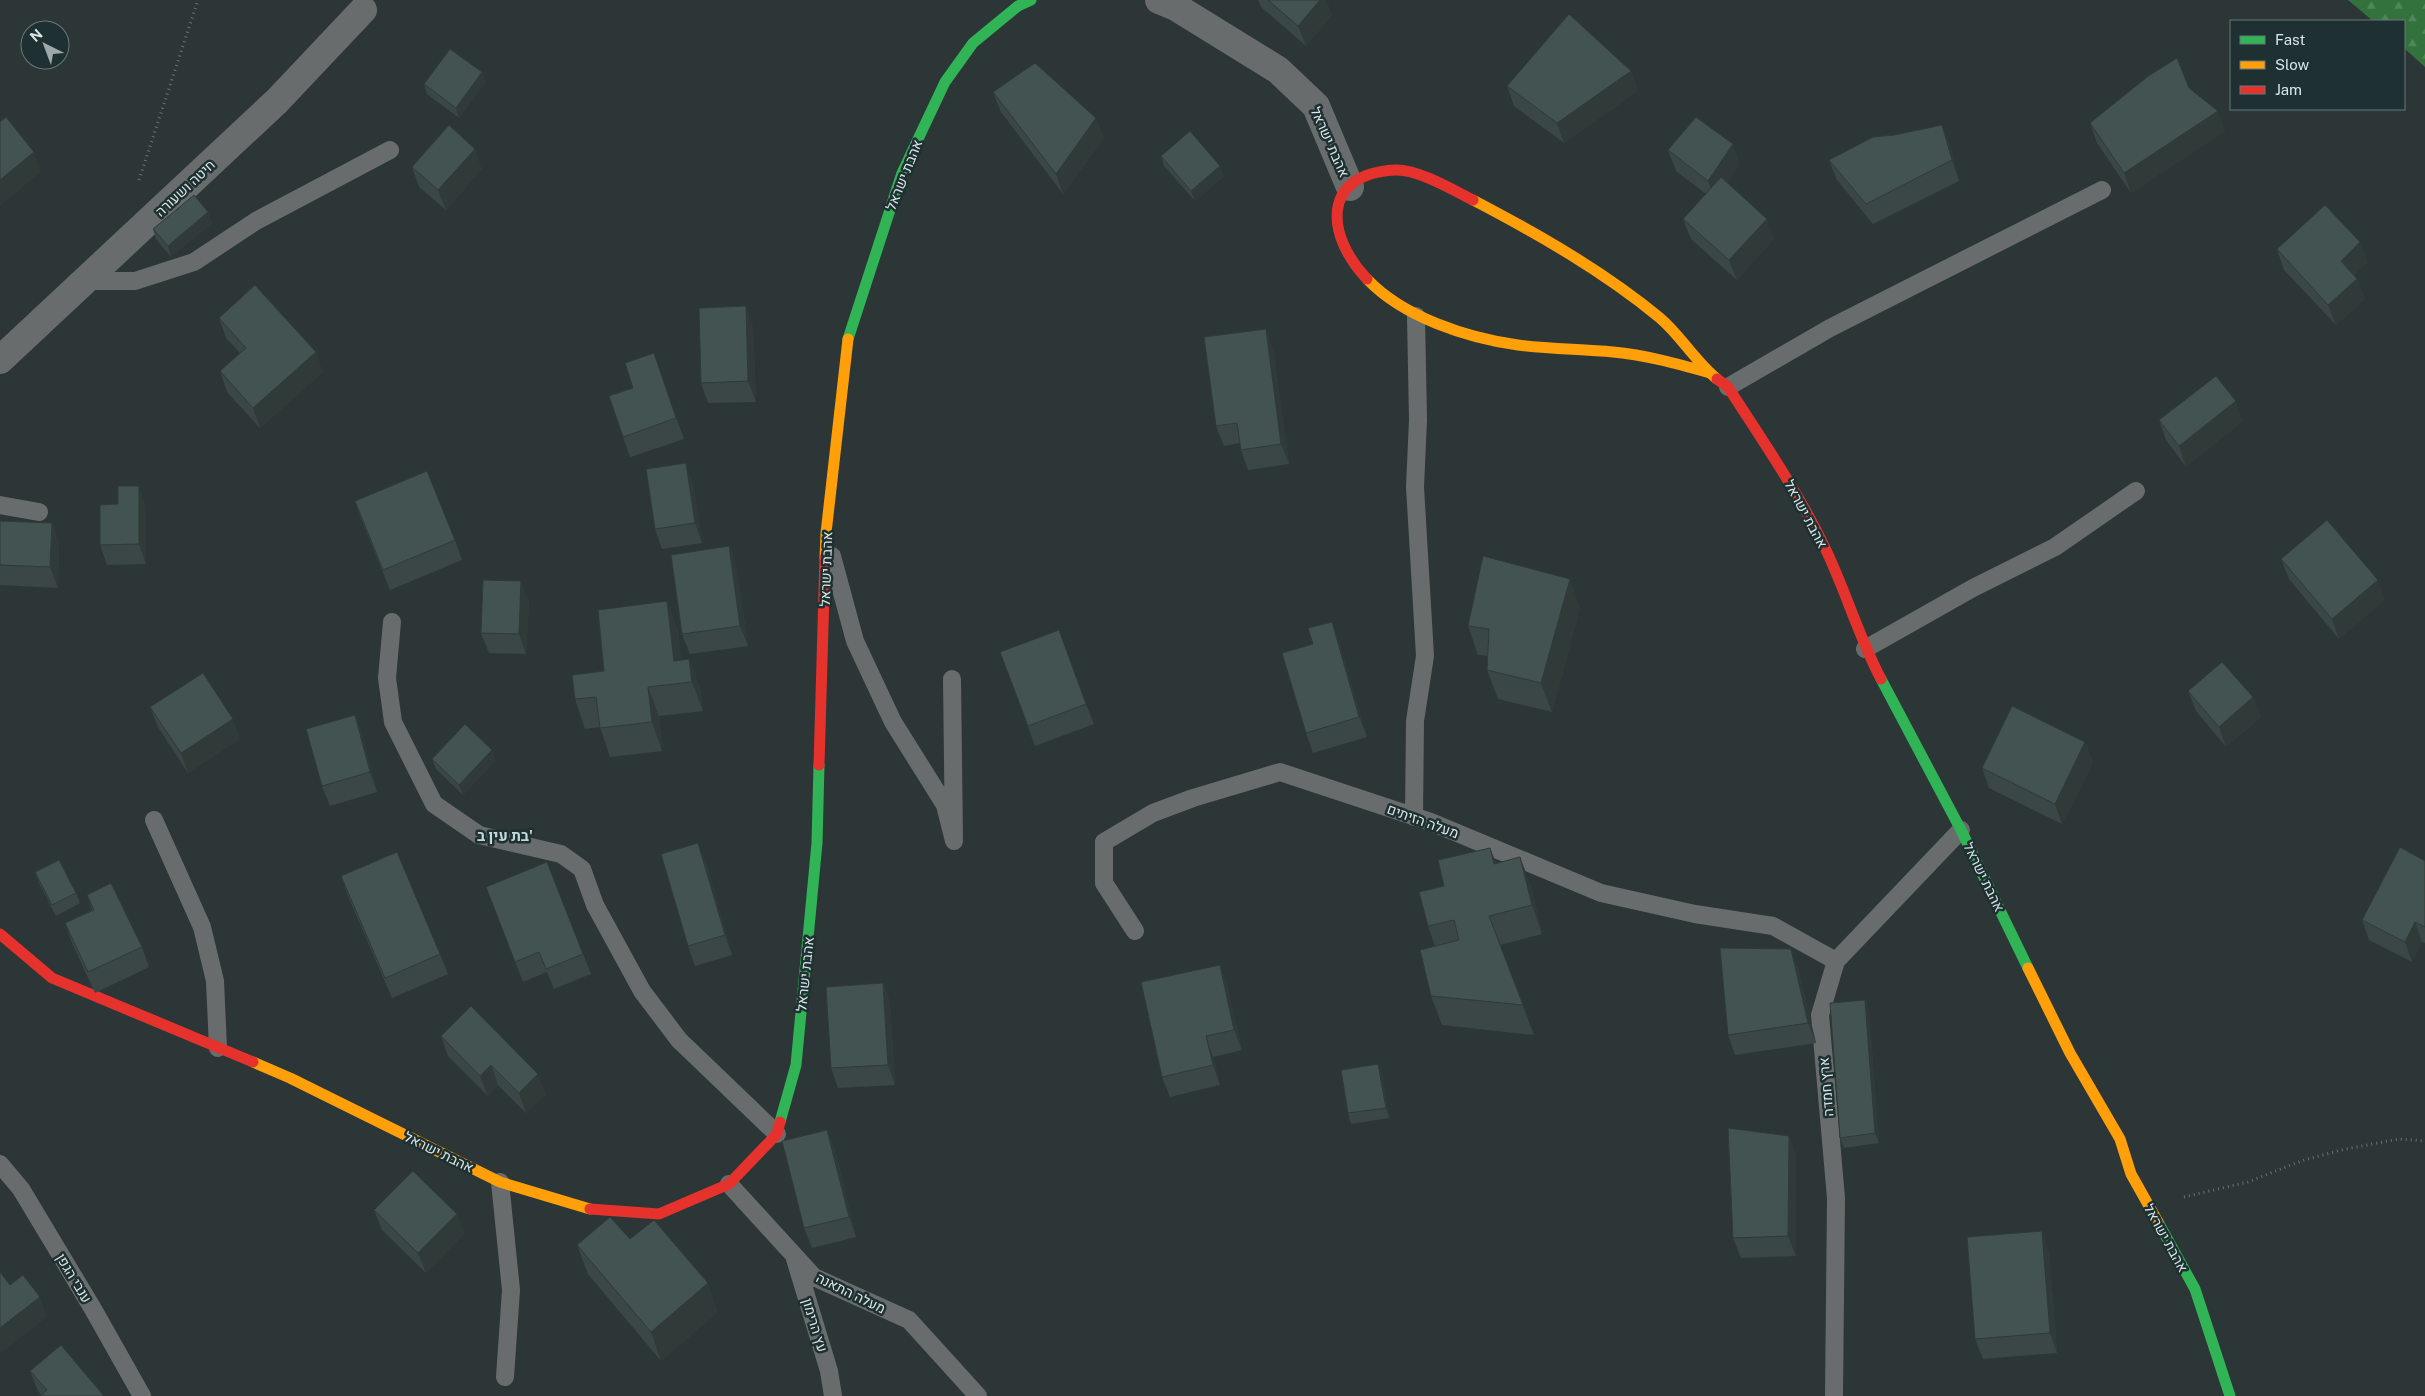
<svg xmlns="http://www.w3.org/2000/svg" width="2425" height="1396" font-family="'Public Sans',Heebo,sans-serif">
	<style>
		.forest { fill: url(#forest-firs) }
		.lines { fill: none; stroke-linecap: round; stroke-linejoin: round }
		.path { stroke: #6b7071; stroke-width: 3; stroke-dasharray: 1 4; stroke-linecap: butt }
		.lane { stroke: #686c6d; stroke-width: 18 }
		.street { stroke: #686c6d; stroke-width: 28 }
		.fast { stroke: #30b455; stroke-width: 11 }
		.slow { stroke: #ff9f0a; stroke-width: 11 }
		.jam { stroke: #e5322d; stroke-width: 11 }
		.wall { fill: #3a4746 }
		.shaded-wall { fill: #2f3a39 }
		.building { fill: #435351; stroke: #2f3a39 }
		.labels { text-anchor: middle; stroke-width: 5; stroke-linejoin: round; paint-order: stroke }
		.street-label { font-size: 14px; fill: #dae5e6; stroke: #1e3031 }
		.neighbourhood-label { font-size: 15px; font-weight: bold; fill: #c2d8d9; stroke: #1e3031 }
	</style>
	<defs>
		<pattern id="forest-firs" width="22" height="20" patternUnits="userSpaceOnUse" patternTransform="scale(1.25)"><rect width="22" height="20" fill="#34723d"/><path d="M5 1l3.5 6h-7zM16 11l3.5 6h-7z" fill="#518659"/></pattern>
	</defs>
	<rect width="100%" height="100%" fill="#2c3637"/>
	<path class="forest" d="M 2348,0 L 2425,0 L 2425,67 L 2404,48 L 2404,21 L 2373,21 Z"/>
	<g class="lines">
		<path class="path" d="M 139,180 L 198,0
			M 2184,1197 L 2248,1182 L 2301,1161 L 2341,1150 L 2399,1139 L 2425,1141"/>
		<path class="lane" d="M 85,281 L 135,281 L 194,262 L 256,221 L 390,150
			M 1728,387 L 1830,328 L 2102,190
			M 0,505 L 39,512
			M 832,556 L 855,641 L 893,722 L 945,805 L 954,841 L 952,679
			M 392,622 L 387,678 L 393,722 L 434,804 L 479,835 L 561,854 L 582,869 L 595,905 L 642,991 L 679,1040 L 777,1134
			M 1865,649 L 1973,588 L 2055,547 L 2136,491
			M 1414,817 L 1415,721 L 1425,656 L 1415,487 L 1418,420 L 1416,316
			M 154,820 L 202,927 L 215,981 L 218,1048
			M 1135,931 L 1104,883 L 1104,842 L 1153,813 L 1193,798 L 1280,772 L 1431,822 L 1601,893 L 1695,914 L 1773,926 L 1836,961
			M 0,1164 L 21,1189 L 93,1309 L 142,1396
			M 500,1182 L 511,1290 L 505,1377
			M 729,1184 L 814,1277 L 909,1320 L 978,1396
			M 795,1259 L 829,1371 L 833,1396
			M 1834,1396 L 1836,1198 L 1820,1015 L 1836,961 L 1961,830"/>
		<path class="street" d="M 1159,0 L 1176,7 L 1278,70 L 1316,106 L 1350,187
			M 0,360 L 277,101 L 363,10"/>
		<path class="fast" d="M 848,339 L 902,173 L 945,82 L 973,43 L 1018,6 L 1031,0
			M 1881,679 L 1961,830 L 2028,968
			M 780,1122 L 796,1065 L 817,843 L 819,765
			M 2158,1222 L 2195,1289 L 2230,1396"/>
		<path class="slow" d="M 1473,200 C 1538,234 1603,271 1660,318 C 1681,336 1695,361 1717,379
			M 1367,279 C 1403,317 1467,338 1518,345 C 1549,349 1582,349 1613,352 C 1646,355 1678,364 1710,373
			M 825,558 L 826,533 L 848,339
			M 2028,968 L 2070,1053 L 2120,1139 L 2131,1174 L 2158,1222
			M 253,1062 L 290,1078 L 500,1182 L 590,1209"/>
		<path class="jam" d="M 1367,279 C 1326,236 1320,174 1395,170 C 1418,169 1453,190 1473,200
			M 1717,379 L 1728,387 C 1762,440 1799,493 1826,550 C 1846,592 1859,637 1881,679
			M 819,765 L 825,558
			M 0,934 L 52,978 L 253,1062
			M 590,1209 L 659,1214 L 729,1184 L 777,1134 L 780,1122"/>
	</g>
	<path class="wall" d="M 1258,0 L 1326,0 L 1332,15 L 1306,46 L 1261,7 Z
		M 1631,71 L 1638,91 L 1564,143 L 1514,106 L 1507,86 Z
		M 482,72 L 486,82 L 459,118 L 427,94 L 424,84 Z
		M 2189,88 L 2225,131 L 2131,193 L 2097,143 L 2090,123 Z
		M 993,92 L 1096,118 L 1104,138 L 1063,194 L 1001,112 Z
		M 1950,145 L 1959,181 L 1873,224 L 1837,180 L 1829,160 Z
		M 1668,150 L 1740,164 L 1727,183 L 1774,239 L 1737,280 L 1691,239 L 1683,219 L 1706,194 L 1676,171 Z
		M 1161,156 L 1224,176 L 1195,201 L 1164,166 Z
		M 412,167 L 482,169 L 446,210 L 419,187 Z
		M 208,212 L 212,223 L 171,257 L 156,239 L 153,229 Z
		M 2277,249 L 2368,262 L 2354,275 L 2357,279 L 2365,299 L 2336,325 L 2284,270 Z
		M 219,318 L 323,372 L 260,428 L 227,392 L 220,371 L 240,353 L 226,338 Z
		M 753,326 L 756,402 L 708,403 L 701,383 Z
		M 1273,349 L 1289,464 L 1248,470 L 1241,450 L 1240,443 L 1224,446 L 1216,426 Z
		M 661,373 L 684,439 L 630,457 L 623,437 L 633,388 Z
		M 2159,420 L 2243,421 L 2186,467 L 2166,440 Z
		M 693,483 L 702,543 L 662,549 L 655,529 Z
		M 355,501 L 455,540 L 462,560 L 390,590 L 362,521 Z
		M 118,504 L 146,506 L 146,564 L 107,565 L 100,545 Z
		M 0,521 L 52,523 L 59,543 L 58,588 L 0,585 Z
		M 729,546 L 736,566 L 748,646 L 690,654 L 682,634 Z
		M 2281,559 L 2385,600 L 2339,639 L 2289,579 Z
		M 529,601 L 526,654 L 489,653 L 481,633 Z
		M 667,601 L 678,631 L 681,660 L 689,659 L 700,688 L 703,711 L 659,716 L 662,751 L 610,757 L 600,727 L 585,729 L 575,699 L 604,671 Z
		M 1580,608 L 1552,712 L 1498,699 L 1487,670 L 1488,656 L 1478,655 L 1468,626 Z
		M 1332,622 L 1339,642 L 1367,737 L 1313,753 L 1306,733 Z
		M 1000,652 L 1086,704 L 1094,724 L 1035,746 Z
		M 2188,691 L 2253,697 L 2261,717 L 2226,747 L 2196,711 Z
		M 150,707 L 240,739 L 188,773 L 158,727 Z
		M 355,715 L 362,735 L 377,792 L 330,806 L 322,786 Z
		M 2085,742 L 2093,762 L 2062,824 L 1989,788 L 1982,768 Z
		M 432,759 L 496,760 L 463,795 L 436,769 Z
		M 1490,848 L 1496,863 L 1531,886 L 1542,934 L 1500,945 L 1534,1035 L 1442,1025 L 1431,996 L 1435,946 L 1428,926 L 1444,886 Z
		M 2425,861 L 2425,943 L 2422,942 L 2412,962 L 2369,940 L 2362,920 Z
		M 706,863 L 732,955 L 695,966 L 688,946 Z
		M 35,872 L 76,893 L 80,903 L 56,916 L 39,883 Z
		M 341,876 L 440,954 L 448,974 L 392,998 L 348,896 Z
		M 486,887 L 583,954 L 591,974 L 554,989 L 547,972 L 523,982 Z
		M 87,895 L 142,947 L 149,967 L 95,993 L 72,943 L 65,923 L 92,910 Z
		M 1791,949 L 1798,969 L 1816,1043 L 1735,1055 L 1728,1035 Z
		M 883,983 L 890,1003 L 895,1085 L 838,1088 L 831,1068 Z
		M 1227,985 L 1242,1050 L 1213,1057 L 1220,1085 L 1170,1097 L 1162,1077 Z
		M 1865,1000 L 1869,1010 L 1879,1143 L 1844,1148 L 1840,1138 Z
		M 441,1036 L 546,1094 L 526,1113 L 498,1085 L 488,1096 L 448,1056 Z
		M 1382,1074 L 1389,1118 L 1351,1124 L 1348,1113 Z
		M 827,1130 L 835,1150 L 856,1237 L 812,1248 L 804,1228 Z
		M 1789,1136 L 1796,1156 L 1796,1256 L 1741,1258 L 1733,1238 Z
		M 374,1210 L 457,1214 L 464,1234 L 426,1273 L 382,1230 Z
		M 630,1239 L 718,1312 L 661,1361 L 588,1274 L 577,1245 Z
		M 2049,1251 L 2057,1353 L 1983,1359 L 1975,1339 Z
		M 30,1371 L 104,1396 L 41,1395 L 38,1391 Z"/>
	<path class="shaded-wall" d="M 1320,0 L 1326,0 L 1332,15 L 1306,46 L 1298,26 Z
		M 1631,71 L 1638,91 L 1564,143 L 1557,123 Z
		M 482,72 L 486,82 L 459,118 L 456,108 Z
		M 2218,111 L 2225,131 L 2131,193 L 2124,173 Z
		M 1096,118 L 1104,138 L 1063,194 L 1056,174 Z
		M 1942,125 L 1950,145 L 1959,181 L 1952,160 Z
		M 1733,144 L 1740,164 L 1715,201 L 1708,181 Z
		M 475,149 L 482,169 L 446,210 L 438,190 Z
		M 34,152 L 41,172 L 0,206 L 0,180 Z
		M 1220,166 L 1224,176 L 1195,201 L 1191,191 Z
		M 208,212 L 212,223 L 171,257 L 168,246 Z
		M 1767,219 L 1774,239 L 1737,280 L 1729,260 Z
		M 2360,242 L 2368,262 L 2348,281 L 2341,261 Z
		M 2357,279 L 2365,299 L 2336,325 L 2328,305 Z
		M 746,306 L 753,326 L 756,402 L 748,381 Z
		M 1266,329 L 1273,349 L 1289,464 L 1281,444 Z
		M 316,352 L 323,372 L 260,428 L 253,408 Z
		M 654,353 L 661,373 L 684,439 L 676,418 Z
		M 2236,401 L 2243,421 L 2186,467 L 2179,446 Z
		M 686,463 L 693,483 L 702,543 L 695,523 Z
		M 139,486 L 146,506 L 146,564 L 139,544 Z
		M 52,523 L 59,543 L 58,588 L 50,567 Z
		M 729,546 L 736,566 L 748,646 L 740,626 Z
		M 1570,579 L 1580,608 L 1552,712 L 1541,683 Z
		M 2378,580 L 2385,600 L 2339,639 L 2332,619 Z
		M 521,581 L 529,601 L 526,654 L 519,634 Z
		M 667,601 L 678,631 L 684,683 L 674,661 Z
		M 1332,622 L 1339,642 L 1367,737 L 1359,717 Z
		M 689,659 L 700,688 L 703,711 L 692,682 Z
		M 648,687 L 659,716 L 662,751 L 652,722 Z
		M 2253,697 L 2261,717 L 2226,747 L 2219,727 Z
		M 355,715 L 362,735 L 377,792 L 370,772 Z
		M 233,719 L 240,739 L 188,773 L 181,753 Z
		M 2085,742 L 2093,762 L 2062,824 L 2055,804 Z
		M 492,750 L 496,760 L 463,795 L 459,785 Z
		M 698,843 L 706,863 L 732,955 L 725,935 Z
		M 1490,848 L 1501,877 L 1494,864 Z
		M 1520,857 L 1531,886 L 1542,934 L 1532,905 Z
		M 2415,922 L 2422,942 L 2412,962 L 2405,942 Z
		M 1791,949 L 1798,969 L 1816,1043 L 1808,1023 Z
		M 1220,965 L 1227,985 L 1242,1050 L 1234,1030 Z
		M 883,983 L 890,1003 L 895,1085 L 888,1065 Z
		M 1865,1000 L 1869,1010 L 1879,1143 L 1875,1133 Z
		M 1206,1036 L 1213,1057 L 1220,1085 L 1213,1065 Z
		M 1378,1064 L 1382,1074 L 1389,1118 L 1386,1108 Z
		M 491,1065 L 498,1085 L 488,1096 L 480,1076 Z
		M 538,1074 L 546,1094 L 526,1113 L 519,1093 Z
		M 827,1130 L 835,1150 L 856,1237 L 849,1217 Z
		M 1789,1136 L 1796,1156 L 1796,1256 L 1788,1236 Z
		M 457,1214 L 464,1234 L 426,1273 L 418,1253 Z
		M 2042,1231 L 2049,1251 L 2057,1353 L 2050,1333 Z
		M 708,1283 L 718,1312 L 661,1361 L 651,1332 Z
		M 40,1297 L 47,1317 L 0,1354 L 0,1328 Z"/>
	<path class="building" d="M 1268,0 L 1320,0 L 1298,26 Z
		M 1569,14 L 1631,71 L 1557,123 L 1507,86 Z
		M 450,49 L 482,72 L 456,108 L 424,84 Z
		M 2177,58 L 2189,88 L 2218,111 L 2124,173 L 2090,123 L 2147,77 Z
		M 1035,63 L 1096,118 L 1056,174 L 993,92 Z
		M 6,117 L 34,152 L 0,180 L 0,122 Z
		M 1696,117 L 1733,144 L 1708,181 L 1668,150 Z
		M 449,125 L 475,149 L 438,190 L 412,167 Z
		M 1942,125 L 1952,160 L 1866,204 L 1829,160 L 1873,137 L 1894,135 Z
		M 1190,131 L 1220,166 L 1191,191 L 1161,156 Z
		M 1721,177 L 1767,219 L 1729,260 L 1683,219 Z
		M 194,195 L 208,212 L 168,246 L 153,229 Z
		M 2325,205 L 2360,242 L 2341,261 L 2357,279 L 2328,305 L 2277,249 Z
		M 255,285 L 316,352 L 253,408 L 220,371 L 246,348 L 219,318 Z
		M 746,306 L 748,381 L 701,383 L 699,308 Z
		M 1266,329 L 1281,444 L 1241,450 L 1237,423 L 1216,426 L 1204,337 Z
		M 654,353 L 676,418 L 623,437 L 609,396 L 633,388 L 625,363 Z
		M 2216,376 L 2236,401 L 2179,446 L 2159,420 Z
		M 686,463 L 695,523 L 655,529 L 646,469 Z
		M 427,471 L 455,540 L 383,570 L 355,501 Z
		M 118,486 L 139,486 L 139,544 L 100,545 L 100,505 L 118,504 Z
		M 2327,520 L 2378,580 L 2332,619 L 2281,559 Z
		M 0,521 L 52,523 L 50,567 L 0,565 Z
		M 729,546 L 740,626 L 682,634 L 671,555 Z
		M 1483,556 L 1570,579 L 1541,683 L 1487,670 L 1489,629 L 1468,626 Z
		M 483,580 L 521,581 L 519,634 L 481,633 Z
		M 667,601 L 674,661 L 689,659 L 692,682 L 648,687 L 652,722 L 600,728 L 596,697 L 575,699 L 572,675 L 604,671 L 598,610 Z
		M 1332,622 L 1359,717 L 1306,733 L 1282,653 L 1313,644 L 1308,628 Z
		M 1059,630 L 1086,704 L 1028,726 L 1000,652 Z
		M 2222,662 L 2253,697 L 2219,727 L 2188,691 Z
		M 203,673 L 233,719 L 181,753 L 150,707 Z
		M 2012,706 L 2085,742 L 2055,804 L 1982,768 Z
		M 355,715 L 370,772 L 322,786 L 306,729 Z
		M 465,724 L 492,750 L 459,785 L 432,759 Z
		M 698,843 L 725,935 L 688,946 L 661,854 Z
		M 2400,847 L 2425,861 L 2425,927 L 2415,922 L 2405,942 L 2362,920 Z
		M 1490,848 L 1494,864 L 1520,857 L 1532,905 L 1489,916 L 1523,1005 L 1431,996 L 1420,950 L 1459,940 L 1454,920 L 1428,926 L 1419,892 L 1444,886 L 1438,860 Z
		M 397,852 L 440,954 L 385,978 L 341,876 Z
		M 59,860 L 76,893 L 52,905 L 35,872 Z
		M 547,862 L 583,954 L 546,969 L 539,952 L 515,962 L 486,887 Z
		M 111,883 L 142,947 L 88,972 L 65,923 L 94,910 L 87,895 Z
		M 1720,948 L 1791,949 L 1808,1023 L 1728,1035 Z
		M 1220,965 L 1234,1030 L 1206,1036 L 1213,1065 L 1162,1077 L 1141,982 Z
		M 883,983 L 888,1065 L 831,1068 L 826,987 Z
		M 1865,1000 L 1875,1133 L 1840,1138 L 1830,1003 Z
		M 471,1006 L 538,1074 L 519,1093 L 491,1065 L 480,1076 L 441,1036 Z
		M 1378,1064 L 1386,1108 L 1348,1113 L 1341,1070 Z
		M 1728,1128 L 1789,1136 L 1788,1236 L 1733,1238 Z
		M 827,1130 L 849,1217 L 804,1228 L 782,1141 Z
		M 413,1171 L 457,1214 L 418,1253 L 374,1210 Z
		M 610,1217 L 630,1239 L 654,1220 L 708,1283 L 651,1332 L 577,1245 Z
		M 2042,1231 L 2050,1333 L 1975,1339 L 1967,1237 Z
		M 0,1272 L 10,1285 L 23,1275 L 40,1297 L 0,1328 Z
		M 61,1345 L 104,1396 L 40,1396 L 47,1390 L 30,1371 Z"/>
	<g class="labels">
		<g class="street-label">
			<text transform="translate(1330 142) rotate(66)" y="5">אהבת ישראל</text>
			<text transform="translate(904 175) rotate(-68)" y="5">אהבת ישראל</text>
			<text transform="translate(185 188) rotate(-43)" y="5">חיטה ושעורה</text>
			<text transform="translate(1806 514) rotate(62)" y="5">אהבת ישראל</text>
			<text transform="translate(826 569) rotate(-88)" y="5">אהבת ישראל</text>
			<text transform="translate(1423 821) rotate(20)" y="5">מעלה הזיתים</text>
			<text transform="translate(1984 877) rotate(64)" y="5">אהבת ישראל</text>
			<text transform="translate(805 974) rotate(-84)" y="5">אהבת ישראל</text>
			<text transform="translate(1826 1087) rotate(-95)" y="5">ארץ חמדה</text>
			<text transform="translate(439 1152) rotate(26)" y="5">אהבת ישראל</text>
			<text transform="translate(2166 1238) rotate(61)" y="5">אהבת ישראל</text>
			<text transform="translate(74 1278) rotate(59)" y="5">ענבי הגפן</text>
			<text transform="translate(851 1293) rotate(26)" y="5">מעלה התאנה</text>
			<text transform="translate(815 1325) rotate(73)" y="5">עץ הרימון</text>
		</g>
		<g class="neighbourhood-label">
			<text x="505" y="841">בת עין ב'</text>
		</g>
	</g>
	<rect x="2230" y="20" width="175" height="90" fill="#1e3031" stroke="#697879"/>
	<rect x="2240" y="36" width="25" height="8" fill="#30b455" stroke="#697879"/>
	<text x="2275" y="45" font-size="15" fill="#dae5e6">Fast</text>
	<rect x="2240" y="61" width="25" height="8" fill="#ff9f0a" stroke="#697879"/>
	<text x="2275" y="70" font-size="15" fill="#dae5e6">Slow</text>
	<rect x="2240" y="86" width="25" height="8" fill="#e5322d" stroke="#697879"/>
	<text x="2275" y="95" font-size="15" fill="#dae5e6">Jam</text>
	<g transform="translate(45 45) rotate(318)"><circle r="24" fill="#1e3031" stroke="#697879"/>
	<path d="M0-4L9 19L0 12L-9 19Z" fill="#9da8a9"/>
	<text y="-8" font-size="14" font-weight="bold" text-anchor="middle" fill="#dae5e6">N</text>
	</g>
</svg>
